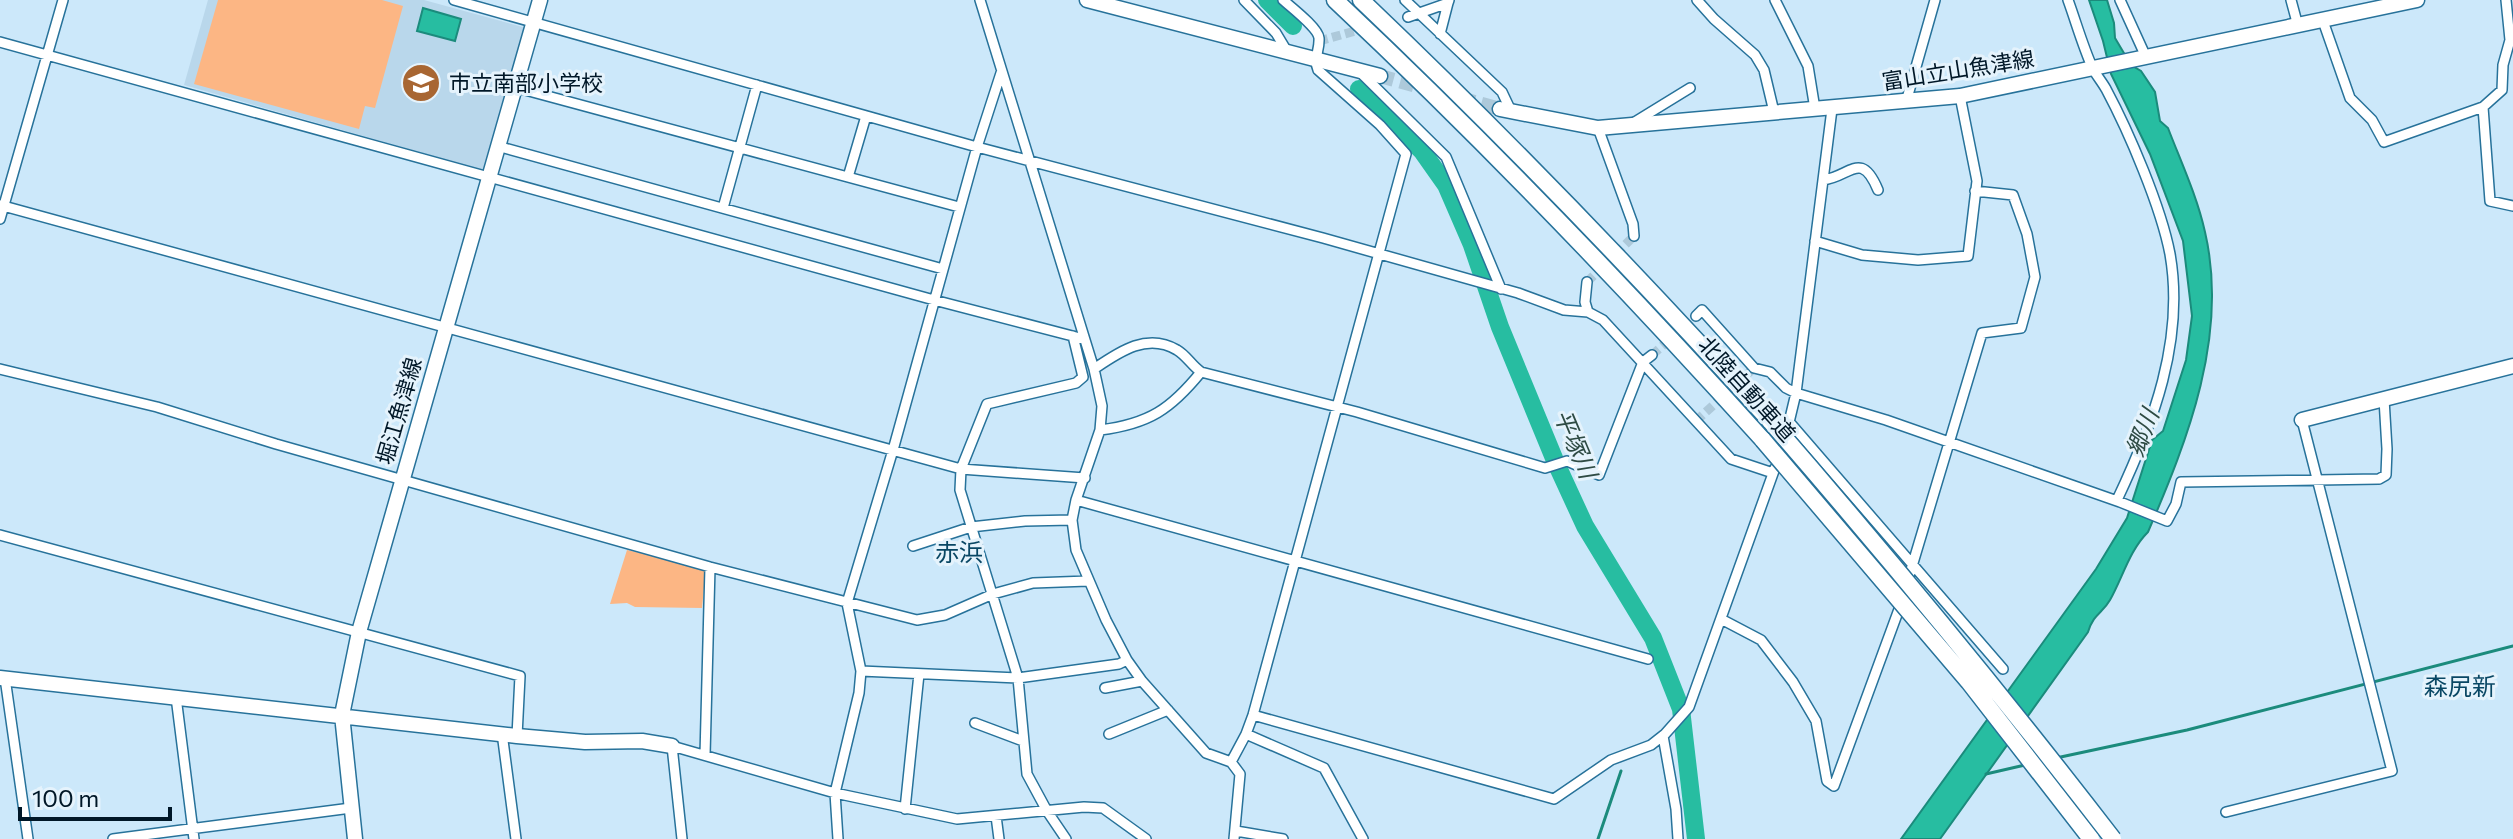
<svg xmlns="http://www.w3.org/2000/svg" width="2513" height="839" font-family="Commissioner,'Noto Sans JP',sans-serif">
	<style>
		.built { fill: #b9d7eb }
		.green { fill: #fcb684 }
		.water { fill: #27bda1; stroke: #1b8b7c; stroke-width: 2 }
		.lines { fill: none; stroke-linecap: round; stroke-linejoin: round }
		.stream { stroke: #1b8b7c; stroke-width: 3 }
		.river { stroke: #27bda1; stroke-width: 18 }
		.street-tunnel { stroke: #adc9da; stroke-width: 9; stroke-dasharray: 9 4.5; stroke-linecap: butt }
		.primary-tunnel { stroke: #adc9da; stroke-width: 14; stroke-dasharray: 14 7; stroke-linecap: butt }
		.street-casing { stroke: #27729a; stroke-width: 12 }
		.secondary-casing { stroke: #27729a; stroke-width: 17 }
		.primary-casing { stroke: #27729a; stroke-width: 17 }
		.highway-casing { stroke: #27729a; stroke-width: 19 }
		.street { stroke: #fff; stroke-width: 9 }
		.secondary { stroke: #fff; stroke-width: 14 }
		.primary { stroke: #fff; stroke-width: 14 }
		.highway { stroke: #fff; stroke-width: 16 }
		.highway-bridge-casing { stroke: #27729a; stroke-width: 19; stroke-linecap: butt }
		.highway-bridge { stroke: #fff; stroke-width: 16 }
		.labels { text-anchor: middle; stroke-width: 6; stroke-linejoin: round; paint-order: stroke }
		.street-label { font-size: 22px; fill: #001727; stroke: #e5f3fc }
		.poi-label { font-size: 22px; fill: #001727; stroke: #e5f3fc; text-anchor: start }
		.water-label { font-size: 24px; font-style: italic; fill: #2e4b44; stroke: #e5f3fc }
		.neighbourhood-label { font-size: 24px; fill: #094764; stroke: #e5f3fc }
	</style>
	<rect width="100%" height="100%" fill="#cce8fa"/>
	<path class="built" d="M 208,0 L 424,0 L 526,28 L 483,170 L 184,85 Z"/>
	<path class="green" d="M 218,0 L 382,0 L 403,6 L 375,108 L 365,106 L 359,129 L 194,84 Z
		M 627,550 L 706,568 L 702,608 L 635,607 L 627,603 L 610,604 Z"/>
	<path class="water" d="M 2089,0 L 2107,0 L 2114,23 L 2115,38 L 2131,65 L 2141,71 L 2155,92 L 2160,121 L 2168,128 C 2181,162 2197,196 2205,232 C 2229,335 2188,439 2148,532 C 2129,551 2123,577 2110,600 C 2102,614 2094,613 2088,632 L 1940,839 L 1901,839 L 2096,569 L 2127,518 L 2152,440 L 2163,431 L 2186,360 L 2192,316 L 2183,241 L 2150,154 L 2111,74 L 2103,41 Z
		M 423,8 L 461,19 L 455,41 L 417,31 Z"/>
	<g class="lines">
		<path class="stream" d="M 2056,758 L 2187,730 L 2513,646
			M 1986,774 L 2025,765
			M 1598,839 L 1621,771"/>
		<path class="river" d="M 1267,0 L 1293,26
			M 1359,89 L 1422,151 L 1446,185 L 1472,245 L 1500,327 L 1556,463 L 1585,526 L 1653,638 L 1681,709 L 1696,839"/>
		<path class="street-tunnel" d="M 1319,41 L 1366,28
			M 1587,282 L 1634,236
			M 1652,355 L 1696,316
			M 1696,421 L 1754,368"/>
		<path class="primary-tunnel" d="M 1380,76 L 1500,109"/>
		<defs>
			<path id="street" d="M 454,0 L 977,147 L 1323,238 L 1518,293 L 1564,310 L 1588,312 L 1603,320 L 1731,459 L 1773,473
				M 980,0 L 1094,369 L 1102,406 L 1100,430 L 1076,500 L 1072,520 L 1076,550 L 1106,620 L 1127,660 L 1142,681 L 1206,753 L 1231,762 L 1240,774 L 1234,839
				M 1244,0 L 1276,33 L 1288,53
				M 1405,0 L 1502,92 L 1511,111
				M 1697,0 L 1714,19 L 1755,55 L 1764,70 L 1774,112
				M 1775,0 L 1808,66 L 1815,109
				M 2068,0 C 2076,22 2083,47 2093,69 C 2097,76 2102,82 2106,89 C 2129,132 2161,207 2170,254 C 2185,340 2153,424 2117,500
				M 2120,0 L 2146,57
				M 2291,0 L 2298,26
				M 1408,17 L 1448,3 L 1449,0
				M 2323,21 L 2350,98 L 2372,120 L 2384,142 L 2483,107 L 2490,201 L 2513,206
				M 1440,34 L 1448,3
				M 0,42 L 934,300 L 1084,339
				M 1362,74 L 1446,157 L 1501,289
				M 514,87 L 959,207
				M 1906,102 L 1935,0
				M 2483,107 L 2502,90 L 2503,65 L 2510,40 L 2506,0
				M 1633,123 L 1690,88
				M 1598,128 L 1633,224 L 1634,236
				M 497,146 L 943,269
				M 848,177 L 866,116
				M 1823,180 C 1850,177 1861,149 1878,190
				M 0,205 L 961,469 L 960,490 L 1018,678 L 1027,774 L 1047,811 L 1066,839
				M 723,208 L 757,85
				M 0,219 L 63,0
				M 1815,241 L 1862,255 L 1918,260 L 1968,256 L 1977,181 L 1960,96
				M 1587,282 L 1585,302 L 1588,312
				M 1696,316 L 1702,310 L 1754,368 L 1770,372 L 1786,388 L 1796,393 L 1886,420 L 2120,502 L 2167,521 L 2176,504 L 2181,482 L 2379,479 L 2386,475 L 2387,449 L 2384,399
				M 1073,336 L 1083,377 L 1076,383 L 987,404 L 961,469 L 1085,478
				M 0,369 L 157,407 L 276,444 L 710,567 L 917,620 L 945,615 L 993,594 L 1033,583 L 1088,581
				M 1094,369 C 1119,352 1147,332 1177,350 C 1186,355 1192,366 1201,372
				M 1791,424 L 2003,669
				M 1100,430 C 1149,424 1171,409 1201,372 L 1357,412 L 1545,468 L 1567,461 L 1599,475 L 1643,362 L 1652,355
				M 1785,439 L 1796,393 L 1832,109
				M 1076,500 L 1648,659
				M 0,535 L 520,676 L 517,736
				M 913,546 L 971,527 L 1025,521 L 1072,520
				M 1907,583 L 1982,333 L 2021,328 L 2035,277 L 2027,234 L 2013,195 L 1975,191
				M 1721,619 L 1761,640 L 1793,682 L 1816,721 L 1827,781 L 1834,786 L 1902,601
				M 861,671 L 1018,678 L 1119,664 L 1127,660
				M 5,678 L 28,839
				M 1105,688 L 1142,681
				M 176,697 L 194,839
				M 1253,715 L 1554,799 L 1611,760 L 1651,745 L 1665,734 L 1689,707 L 1775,468
				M 975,723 L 1023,741
				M 502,733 L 516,839
				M 1109,734 L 1168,710
				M 1246,734 L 1324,768 L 1363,839
				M 1663,736 L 1676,809 L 1678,839
				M 705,755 L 710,567
				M 1231,762 L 1246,734 L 1253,715 L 1406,154 L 1380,125 L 1318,70 C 1313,58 1320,50 1319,38 C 1318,28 1292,8 1283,0
				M 905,809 L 919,674
				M 2226,812 L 2392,771 L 2302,420
				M 996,816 L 999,839
				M 1236,831 L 1283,839
				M 113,839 L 351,808
				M 682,839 L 672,746 L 835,793 L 957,819 L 1084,807 L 1103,808 L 1146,839
				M 838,839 L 835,793 L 859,693 L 861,671 L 847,603 L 893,450 L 977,147 L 1001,73"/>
			<path id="secondary" d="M 2302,420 L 2513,366
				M 0,678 L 517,736 L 585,742 L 642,741 L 672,746
				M 355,839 L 342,715 L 359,632 L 540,0"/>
			<path id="primary" d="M 1087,0 L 1380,76
				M 1500,109 L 1598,128 L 1960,96 L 2417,0"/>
			<path id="highway" d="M 1335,0 C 1484,140 1626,288 1763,440
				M 1361,0 C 1503,135 1639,276 1771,422"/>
		</defs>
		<use href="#street" class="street-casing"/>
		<use href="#secondary" class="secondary-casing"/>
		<use href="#primary" class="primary-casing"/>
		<use href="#highway" class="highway-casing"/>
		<use href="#street" class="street"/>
		<use href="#secondary" class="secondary"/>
		<use href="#primary" class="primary"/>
		<use href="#highway" class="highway"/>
		<defs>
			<path id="highway-bridge" d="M 1771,422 C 1889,558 2003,696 2113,839
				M 1763,440 L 1969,682 L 2091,839"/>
		</defs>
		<use href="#highway-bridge" class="highway-bridge-casing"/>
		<use href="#highway-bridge" class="highway-bridge"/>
	</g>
	<defs>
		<symbol id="school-disc" viewBox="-11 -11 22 22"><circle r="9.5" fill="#a86632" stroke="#e5f3fc"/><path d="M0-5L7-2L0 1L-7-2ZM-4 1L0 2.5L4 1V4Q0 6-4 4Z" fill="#fff"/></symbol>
	</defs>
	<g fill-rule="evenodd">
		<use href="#school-disc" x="399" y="61" width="44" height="44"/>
	</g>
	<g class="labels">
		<g class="street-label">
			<text transform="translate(1958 70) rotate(-9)" y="8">富山立山魚津線</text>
			<text transform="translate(1747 389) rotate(48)" y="8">北陸自動車道</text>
			<text transform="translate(399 411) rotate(-74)" y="8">堀江魚津線</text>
		</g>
		<g class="poi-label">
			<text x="449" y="91">市立南部小学校</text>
		</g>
		<g class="water-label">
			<text transform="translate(2143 433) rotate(-69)" y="8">郷川</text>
			<text transform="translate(1575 444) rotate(67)" y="8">平塚川</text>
		</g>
		<g class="neighbourhood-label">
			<text x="959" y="561">赤浜</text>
			<text x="2460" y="695">森尻新</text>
		</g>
	</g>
	<path d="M20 807v12h150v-12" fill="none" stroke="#001727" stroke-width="4"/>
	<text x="32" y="807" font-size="24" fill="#001727" stroke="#e5f3fc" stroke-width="6" paint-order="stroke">100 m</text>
</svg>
